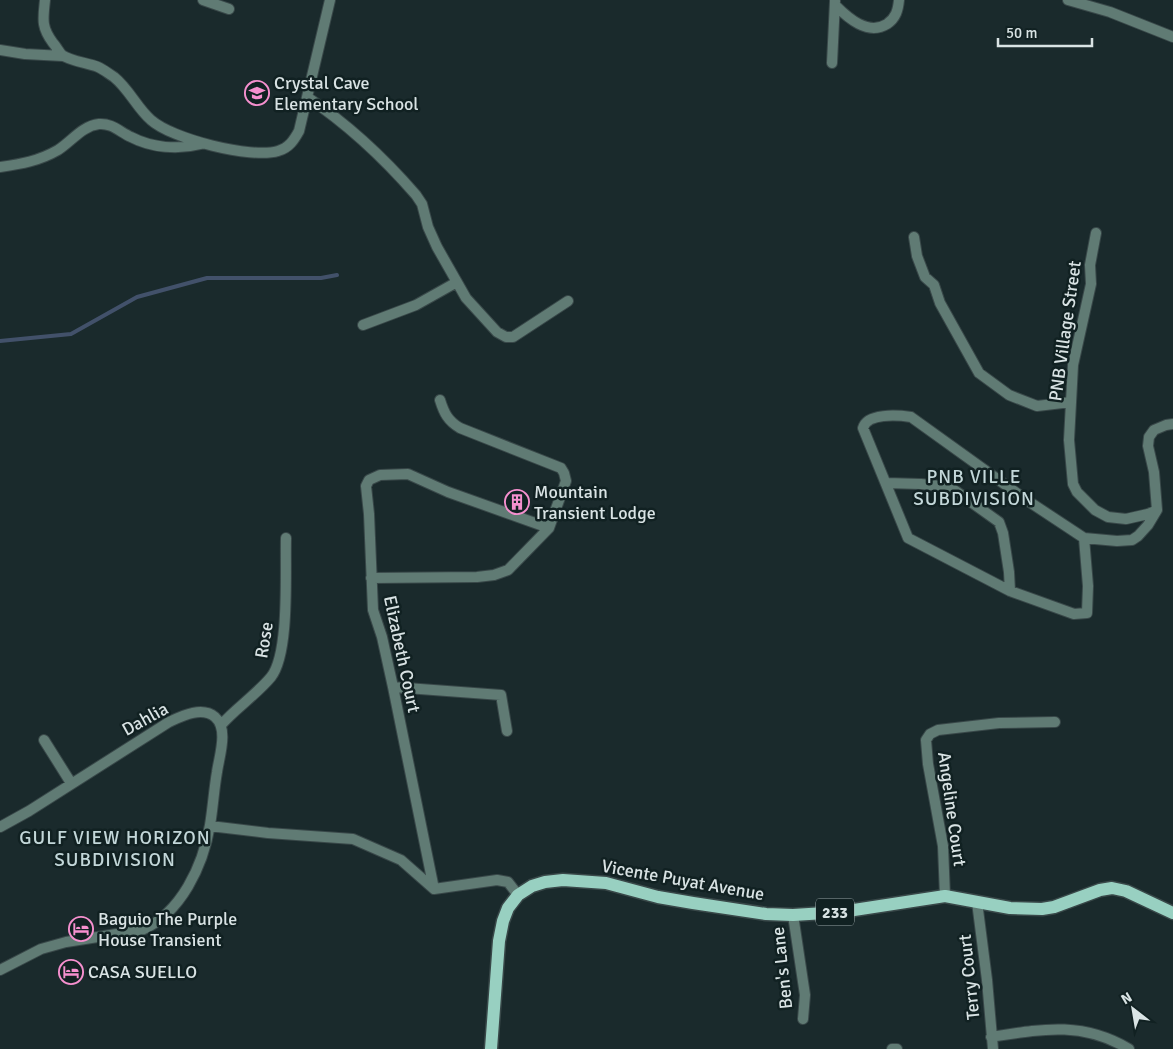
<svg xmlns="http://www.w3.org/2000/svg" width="1173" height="1049" font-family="Signika,sans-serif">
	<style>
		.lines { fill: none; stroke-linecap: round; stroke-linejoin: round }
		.stream { stroke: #42516a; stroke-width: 4 }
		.minor-casing { stroke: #394849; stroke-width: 12 }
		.primary-casing { stroke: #394849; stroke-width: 15 }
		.minor { stroke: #607b74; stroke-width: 10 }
		.primary { stroke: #98d0c1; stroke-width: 12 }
		.labels { text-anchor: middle; stroke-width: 5; stroke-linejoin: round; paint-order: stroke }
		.shield { fill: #112122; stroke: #9da9aa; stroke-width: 1 }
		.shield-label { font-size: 16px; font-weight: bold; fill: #d9e3e4 }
		.poi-label { font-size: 18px; fill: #d9e3e4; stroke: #112122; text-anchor: start }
		.street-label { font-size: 18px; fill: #d9e3e4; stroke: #112122 }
		.neighbourhood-label { font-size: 19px; letter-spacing: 1px; fill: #c3d7d9; stroke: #112122 }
	</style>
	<rect width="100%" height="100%" fill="#1a2a2c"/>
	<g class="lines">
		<path class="stream" d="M 0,341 L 71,334 L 137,297 L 207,278 L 321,278 L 337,275"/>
		<defs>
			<path id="minor" d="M 45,0 C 43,19 41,27 53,43 C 56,46 59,52 62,55 C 70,61 88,63 98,67 C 103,69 109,74 114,77 C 129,89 137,108 151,120 C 172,139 251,159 278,151 C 289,148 294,140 299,131 L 330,0
				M 203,0 L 229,9
				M 1068,0 L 1110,12 L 1173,37
				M 835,5 C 848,18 868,36 887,24 C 896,18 898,10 899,0
				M 0,50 L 25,54 L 63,56
				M 832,63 L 835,1
				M 307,97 C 349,125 383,157 416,195 L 422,204 L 428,227 L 437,247 L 466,298 L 497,332 L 506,337 L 513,337 L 568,301
				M 0,167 C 21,164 39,161 58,150 C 72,141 82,126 99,124 C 112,123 120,132 131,137 C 152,148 178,150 201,144
				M 1096,233 L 1090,265 L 1091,284 L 1073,365 L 1069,440 L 1073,484 L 1077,492 L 1095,510 L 1108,517 L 1126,519 L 1148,514 L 1157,510
				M 914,237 L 917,256 L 925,277 L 934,285 L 940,303 L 979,373 L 1009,395 L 1037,406 L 1071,402
				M 363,325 L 416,305 L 457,282
				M 886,483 L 921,484 L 950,487 L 999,522 L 1003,533 L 1009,572 L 1010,591
				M 1084,538 L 1088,586 L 1087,613 L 1074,614 L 1010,591 L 908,538 L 863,428 C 867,413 897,415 911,417 L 1025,499 L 1084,538 L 1117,541 L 1132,540 L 1138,536 L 1148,525 L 1157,510 L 1154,472 L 1148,446 L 1149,437 L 1154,430 L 1166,425 L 1173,424
				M 371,578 L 477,577 L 494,575 L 508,570 L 549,528 L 566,481 L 564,473 L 561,468 L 460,428 C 448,421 444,413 440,400
				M 393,687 L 501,695 L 507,731
				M 221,725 C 236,708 257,694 271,677 C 290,653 285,571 286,538
				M 44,740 L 71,783
				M 210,826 L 268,833 L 353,839 L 401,860 L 434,889 L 497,880 L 508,882 L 518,895
				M 0,827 L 29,811 L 169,722 C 182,716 202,706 215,717 C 229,729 219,757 217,772 C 214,789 213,807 210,825 C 203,866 181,913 142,930 L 66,942 L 41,949 L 0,970
				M 434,889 L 393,687 L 382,637 L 373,610 L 369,514 L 366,486 L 369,480 L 380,475 L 408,474 L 448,492 L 549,528
				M 945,896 L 943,846 L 928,764 L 926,740 L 930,734 L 938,730 L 999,723 L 1055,722
				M 977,902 L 987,980 L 993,1049
				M 793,915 L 805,995 L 803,1019
				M 991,1037 C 1042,1029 1082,1021 1129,1049
				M 892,1049 L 897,1049"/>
			<path id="primary" d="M 491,1049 L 499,941 L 503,921 L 508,908 L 518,895 L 532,886 L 545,882 L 563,880 L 606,883 L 658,897 L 693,903 L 766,914 L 793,915 L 841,912 L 945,896 L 1010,908 L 1042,909 L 1054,907 L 1100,890 L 1112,888 L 1126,891 L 1173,913"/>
		</defs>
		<use href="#minor" class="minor-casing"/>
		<use href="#primary" class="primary-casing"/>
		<use href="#minor" class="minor"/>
		<use href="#primary" class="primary"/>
	</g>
	<defs>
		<symbol id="school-ring" viewBox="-11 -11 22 22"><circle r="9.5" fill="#112122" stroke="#f690cf" stroke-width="1.5"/><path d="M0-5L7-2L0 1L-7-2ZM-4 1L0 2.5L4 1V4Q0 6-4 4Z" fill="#f690cf"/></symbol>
		<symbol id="building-ring" viewBox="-11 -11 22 22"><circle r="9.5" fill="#112122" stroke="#f690cf" stroke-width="1.5"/><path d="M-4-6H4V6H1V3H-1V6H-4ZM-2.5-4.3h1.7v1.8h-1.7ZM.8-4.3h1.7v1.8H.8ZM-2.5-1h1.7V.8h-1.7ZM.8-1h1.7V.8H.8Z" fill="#f690cf"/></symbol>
		<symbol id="hotel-ring" viewBox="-11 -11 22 22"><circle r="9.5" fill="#112122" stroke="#f690cf" stroke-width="1.5"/><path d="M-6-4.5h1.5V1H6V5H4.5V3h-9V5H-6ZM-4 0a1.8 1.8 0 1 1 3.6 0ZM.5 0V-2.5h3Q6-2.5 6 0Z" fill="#f690cf"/></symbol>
	</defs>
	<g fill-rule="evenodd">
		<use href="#school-ring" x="243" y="79" width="28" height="28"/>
		<use href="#building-ring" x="503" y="488" width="28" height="28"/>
		<use href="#hotel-ring" x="67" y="915" width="28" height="28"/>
		<use href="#hotel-ring" x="57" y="958" width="28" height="28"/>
	</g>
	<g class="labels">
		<rect class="shield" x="816" y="898.5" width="38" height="27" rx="4"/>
		<g class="shield-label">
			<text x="835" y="918">233</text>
		</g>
		<g class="poi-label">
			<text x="274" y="89">Crystal Cave<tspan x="274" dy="21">Elementary School</tspan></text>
			<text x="534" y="498">Mountain<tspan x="534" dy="21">Transient Lodge</tspan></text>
			<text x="98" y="925">Baguio The Purple<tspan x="98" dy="21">House Transient</tspan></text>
			<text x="88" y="978">CASA SUELLO</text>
		</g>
		<g class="street-label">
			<text transform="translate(1065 331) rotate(-82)" y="6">PNB Village Street</text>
			<text transform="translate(264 640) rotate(-81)" y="6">Rose</text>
			<text transform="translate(402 654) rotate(78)" y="6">Elizabeth Court</text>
			<text transform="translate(145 719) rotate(-29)" y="6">Dahlia</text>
			<text transform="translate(952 809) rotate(82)" y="6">Angeline Court</text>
			<text transform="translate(683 880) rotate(10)" y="6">Vicente Puyat Avenue</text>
			<text transform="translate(782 968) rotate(-96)" y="6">Ben's Lane</text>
			<text transform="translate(969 977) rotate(-96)" y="6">Terry Court</text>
		</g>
		<g class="neighbourhood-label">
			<text x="974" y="483">PNB VILLE<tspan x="974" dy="22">SUBDIVISION</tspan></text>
			<text x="115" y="844">GULF VIEW HORIZON<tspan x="115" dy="22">SUBDIVISION</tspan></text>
		</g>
	</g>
	<g transform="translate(1133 1009) rotate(329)" stroke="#112122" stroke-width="4" paint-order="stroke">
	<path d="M0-4L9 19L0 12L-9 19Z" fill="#d9e3e4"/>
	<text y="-8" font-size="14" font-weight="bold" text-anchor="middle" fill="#d9e3e4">N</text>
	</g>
	<path d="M998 38v8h94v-8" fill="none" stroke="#d9e3e4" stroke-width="2.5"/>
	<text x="1006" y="38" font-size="15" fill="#d9e3e4" stroke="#112122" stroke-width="4" paint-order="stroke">50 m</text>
</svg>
